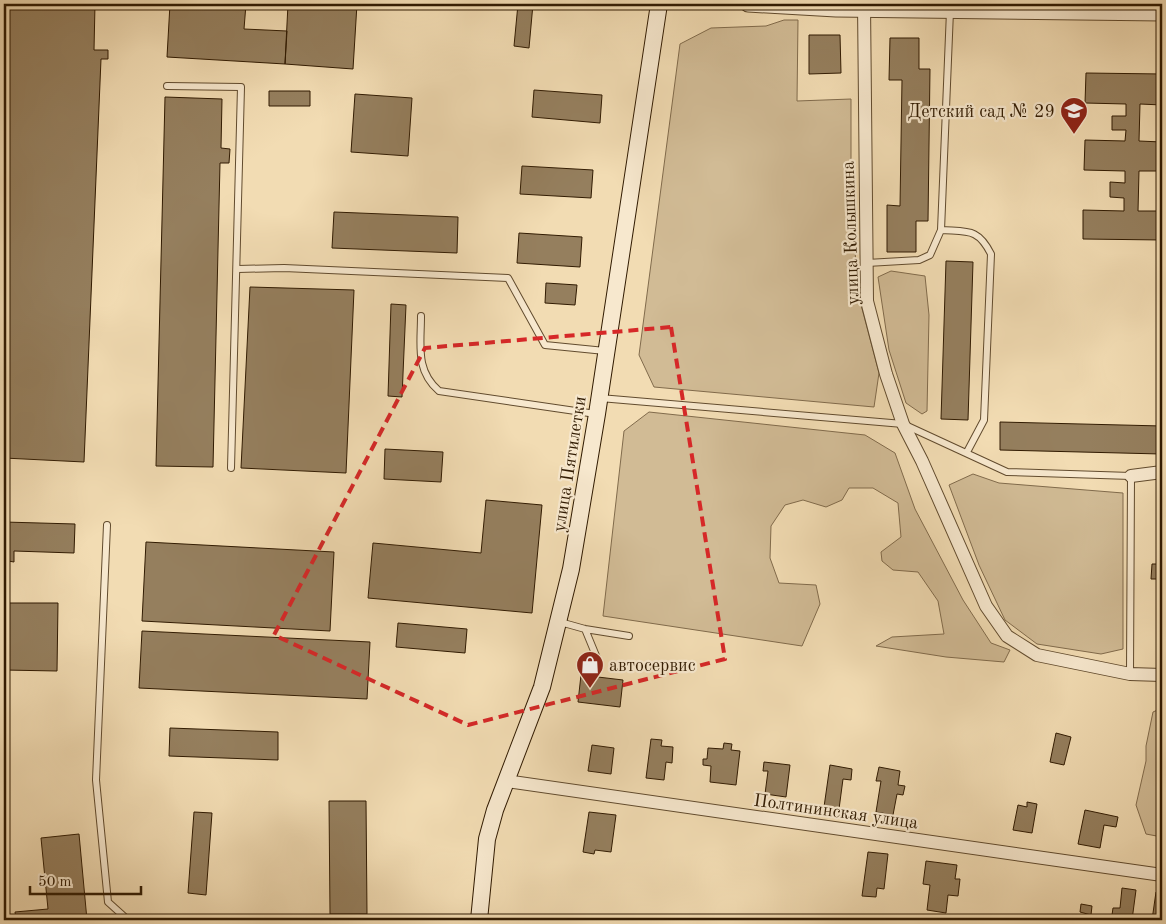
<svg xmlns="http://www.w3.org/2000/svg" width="1166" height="924" font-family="'Old Standard TT',serif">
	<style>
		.green { fill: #d1bb95; stroke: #816b4c }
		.building { fill: #957f5e; stroke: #311b02 }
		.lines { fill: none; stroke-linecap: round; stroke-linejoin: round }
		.service-casing { stroke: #614b2e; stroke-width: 8 }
		.minor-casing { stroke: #614b2e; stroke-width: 14 }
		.tertiary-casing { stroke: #614b2e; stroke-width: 17 }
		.secondary-casing { stroke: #311b02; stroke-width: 18 }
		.service { stroke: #f7e8ce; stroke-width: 6 }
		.minor { stroke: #f7e8ce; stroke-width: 12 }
		.tertiary { stroke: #f7e8ce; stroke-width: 15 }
		.secondary { stroke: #f7e8ce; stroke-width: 16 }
		.marked { fill: none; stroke: #d62828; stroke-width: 4; stroke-dasharray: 10 6; stroke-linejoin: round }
		.labels { text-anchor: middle; stroke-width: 4.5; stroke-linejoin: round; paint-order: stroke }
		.poi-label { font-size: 18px; fill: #311b02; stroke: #f7e8ce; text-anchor: end }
		.street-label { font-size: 18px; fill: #311b02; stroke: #f7e8ce }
	</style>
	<rect width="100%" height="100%" fill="#f2dcb3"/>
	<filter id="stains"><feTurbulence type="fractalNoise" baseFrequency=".004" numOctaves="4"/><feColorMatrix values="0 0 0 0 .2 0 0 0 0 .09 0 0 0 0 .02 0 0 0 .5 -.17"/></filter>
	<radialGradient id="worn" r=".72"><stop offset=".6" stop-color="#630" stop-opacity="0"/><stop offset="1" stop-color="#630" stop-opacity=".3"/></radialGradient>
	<path class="green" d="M 784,20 L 798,20 L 797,101 L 851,99 L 851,213 L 860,301 L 879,373 L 874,407 L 654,387 L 639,355 L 680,44 L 711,28 L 766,26 Z
		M 891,271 L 925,276 L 929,315 L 927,411 L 922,414 L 906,403 L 889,350 L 878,277 Z
		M 649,412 L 865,435 L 895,453 L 915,509 L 963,600 L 991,643 L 1010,650 L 1004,662 L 946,657 L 876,646 L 892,637 L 944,634 L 938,601 L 918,572 L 893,570 L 882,561 L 881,552 L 901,537 L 898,503 L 873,488 L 849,488 L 842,500 L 826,507 L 803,500 L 785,505 L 771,526 L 770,558 L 779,583 L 816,585 L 820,604 L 802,646 L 603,616 L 624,431 Z
		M 973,474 L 999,483 L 1123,493 L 1123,649 L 1101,654 L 1037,644 L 1005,620 L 979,565 L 949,485 Z
		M 1162,708 L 1162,837 L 1146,834 L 1136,805 L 1146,761 L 1146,746 L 1153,712 Z"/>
	<path class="building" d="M 4,4 L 95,4 L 94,50 L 108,50 L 108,59 L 101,59 L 84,462 L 4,458 Z
		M 170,4 L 246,4 L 244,29 L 287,31 L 285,64 L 167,57 Z
		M 288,4 L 357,4 L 353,69 L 285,64 Z
		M 518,4 L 533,4 L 529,48 L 514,46 Z
		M 809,35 L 840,35 L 841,73 L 809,74 Z
		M 890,38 L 919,38 L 919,69 L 930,69 L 928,221 L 916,221 L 916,252 L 887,252 L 887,205 L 900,206 L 902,80 L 889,80 Z
		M 1086,73 L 1162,74 L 1162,105 L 1140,104 L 1139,141 L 1162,142 L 1162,171 L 1139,171 L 1138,211 L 1162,211 L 1162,240 L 1083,239 L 1083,210 L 1124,211 L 1124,198 L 1110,197 L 1110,182 L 1125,183 L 1125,171 L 1084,170 L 1085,140 L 1125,141 L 1126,130 L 1112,130 L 1112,116 L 1126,116 L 1126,104 L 1085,103 Z
		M 534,90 L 602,95 L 600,123 L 532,117 Z
		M 269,91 L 310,91 L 310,106 L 269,106 Z
		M 355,94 L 412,98 L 408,156 L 351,152 Z
		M 165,97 L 222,99 L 221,148 L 230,149 L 229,163 L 220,163 L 213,467 L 156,466 Z
		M 522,166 L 593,170 L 591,198 L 520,194 Z
		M 334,212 L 458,217 L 457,253 L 332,248 Z
		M 519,233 L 582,237 L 580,267 L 517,263 Z
		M 946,261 L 973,262 L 968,420 L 941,419 Z
		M 546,283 L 577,285 L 575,305 L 545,303 Z
		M 250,287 L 354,290 L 346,473 L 241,468 Z
		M 391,304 L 406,305 L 402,397 L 388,396 Z
		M 1000,422 L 1162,426 L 1161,454 L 1000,450 Z
		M 385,449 L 443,452 L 441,482 L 384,479 Z
		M 1160,492 L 1162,492 L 1162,655 L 1157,655 L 1159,579 L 1151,579 L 1152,564 L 1159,564 Z
		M 486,500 L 542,505 L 532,613 L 368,598 L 373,543 L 481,553 Z
		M 4,522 L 75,524 L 74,553 L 14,551 L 14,562 L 8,561 L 8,552 L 4,552 Z
		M 146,542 L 334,552 L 330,631 L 142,621 Z
		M 4,603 L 58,603 L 57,671 L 4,670 Z
		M 398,623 L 467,629 L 465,653 L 396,647 Z
		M 142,631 L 370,642 L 367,699 L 139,688 Z
		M 581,675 L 623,680 L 620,707 L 578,702 Z
		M 170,728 L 278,732 L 278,760 L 169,756 Z
		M 1056,733 L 1071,737 L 1064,765 L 1050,762 Z
		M 651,739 L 662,740 L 661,746 L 673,747 L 672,763 L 666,762 L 664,780 L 646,778 Z
		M 724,743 L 732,744 L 731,750 L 740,751 L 736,785 L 710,782 L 711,766 L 703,765 L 703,759 L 707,759 L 708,748 L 723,749 Z
		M 592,745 L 614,748 L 611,774 L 588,771 Z
		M 764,762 L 790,765 L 786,797 L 765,794 L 768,771 L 763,771 Z
		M 830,765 L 852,769 L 851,780 L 843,779 L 839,809 L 824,807 Z
		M 879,767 L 900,771 L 898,785 L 905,786 L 903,795 L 897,794 L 893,815 L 876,812 L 881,781 L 876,781 Z
		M 329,801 L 366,801 L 367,914 L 330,914 Z
		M 1027,802 L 1037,804 L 1032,833 L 1013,830 L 1018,805 L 1027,807 Z
		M 1085,810 L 1118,817 L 1116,827 L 1104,825 L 1100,848 L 1078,844 Z
		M 194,812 L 212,813 L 206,895 L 188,893 Z
		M 589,812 L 616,815 L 611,852 L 595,850 L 594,854 L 583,852 Z
		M 79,834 L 87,920 L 16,920 L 15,912 L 48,909 L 41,838 Z
		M 868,852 L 888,854 L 884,889 L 877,888 L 876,897 L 862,896 Z
		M 926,861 L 957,865 L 955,879 L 960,879 L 958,896 L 948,895 L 946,913 L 927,910 L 930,885 L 923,884 Z
		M 1122,888 L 1136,890 L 1132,920 L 1118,920 L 1119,916 L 1112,915 L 1113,908 L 1120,908 Z
		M 1156,892 L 1162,892 L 1162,920 L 1152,920 Z
		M 1081,904 L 1092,906 L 1091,915 L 1080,912 Z
		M 623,915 L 623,920 L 591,920 L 591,918 Z"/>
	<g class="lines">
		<defs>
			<path id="service" d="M 167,86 L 241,87 L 231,468
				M 941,230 C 968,232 978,228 991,254 L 984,420 L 967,452
				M 867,263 L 919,260 L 930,255 L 941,230 L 950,11
				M 238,269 L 284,268 L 508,278 L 545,345 L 605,351
				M 421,316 C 421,345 415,370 439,391 L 596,414
				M 600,398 L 903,424 L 1007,472 L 1131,476 L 1130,674
				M 107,525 L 96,780 L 108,902 L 128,920
				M 560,622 L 585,629 L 629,636
				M 585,629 L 599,663"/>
			<path id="minor" d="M 864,4 L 867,301 L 886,374 L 903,424 L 922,461 L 986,606 L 1007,636 L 1037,655 L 1130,674 L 1162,675
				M 1131,476 L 1162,472
				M 506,781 L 1162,875"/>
			<path id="tertiary" d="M 748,4 L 836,9 L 1162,13"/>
			<path id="secondary" d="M 479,920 L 487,839 L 495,810 L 542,687 L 571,569 L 597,414 L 659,4"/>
		</defs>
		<use href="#service" class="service-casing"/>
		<use href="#minor" class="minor-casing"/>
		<use href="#tertiary" class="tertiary-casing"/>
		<use href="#secondary" class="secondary-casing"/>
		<use href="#service" class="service"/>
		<use href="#minor" class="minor"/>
		<use href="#tertiary" class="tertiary"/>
		<use href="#secondary" class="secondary"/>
	</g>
	<path class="marked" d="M 671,327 L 725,659 L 468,725 L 274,635 L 425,348 Z"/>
	<defs>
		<symbol id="school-pin" viewBox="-11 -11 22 30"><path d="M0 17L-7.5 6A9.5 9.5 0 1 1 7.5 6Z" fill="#8f2418" stroke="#f7e8ce"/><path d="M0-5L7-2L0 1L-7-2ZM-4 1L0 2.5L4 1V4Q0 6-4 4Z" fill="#fff"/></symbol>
		<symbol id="shop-pin" viewBox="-11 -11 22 30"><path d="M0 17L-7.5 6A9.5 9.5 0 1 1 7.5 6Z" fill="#8f2418" stroke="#f7e8ce"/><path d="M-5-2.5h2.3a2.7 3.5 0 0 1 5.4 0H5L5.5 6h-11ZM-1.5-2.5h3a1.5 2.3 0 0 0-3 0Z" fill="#fff"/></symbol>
	</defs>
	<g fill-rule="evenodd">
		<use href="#school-pin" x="1058" y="95" width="32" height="43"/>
		<use href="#shop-pin" x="574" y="649" width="32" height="43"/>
	</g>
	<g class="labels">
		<g class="poi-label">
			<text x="1055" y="117">Детский сад № 29</text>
			<text x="609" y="671" text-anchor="start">автосервис</text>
		</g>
		<g class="street-label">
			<text transform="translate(850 233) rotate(-92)" y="6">улица Колышкина</text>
			<text transform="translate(569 464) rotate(-81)" y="6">улица Пятилетки</text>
			<text transform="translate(836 811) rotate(8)" y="6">Полтининская улица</text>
		</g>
	</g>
	<rect width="1166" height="924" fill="none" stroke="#f2dcb3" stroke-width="20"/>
	<rect x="5" y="5" width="1156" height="914" fill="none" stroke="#311b02" stroke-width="2.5"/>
	<rect x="10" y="10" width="1146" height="904" fill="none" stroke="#311b02"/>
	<path d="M30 886v8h111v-8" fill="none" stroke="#311b02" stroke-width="2.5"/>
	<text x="38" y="886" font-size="15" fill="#311b02" stroke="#f7e8ce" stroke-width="4" paint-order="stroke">50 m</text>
	<rect width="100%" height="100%" filter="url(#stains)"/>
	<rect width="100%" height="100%" fill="url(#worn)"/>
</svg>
